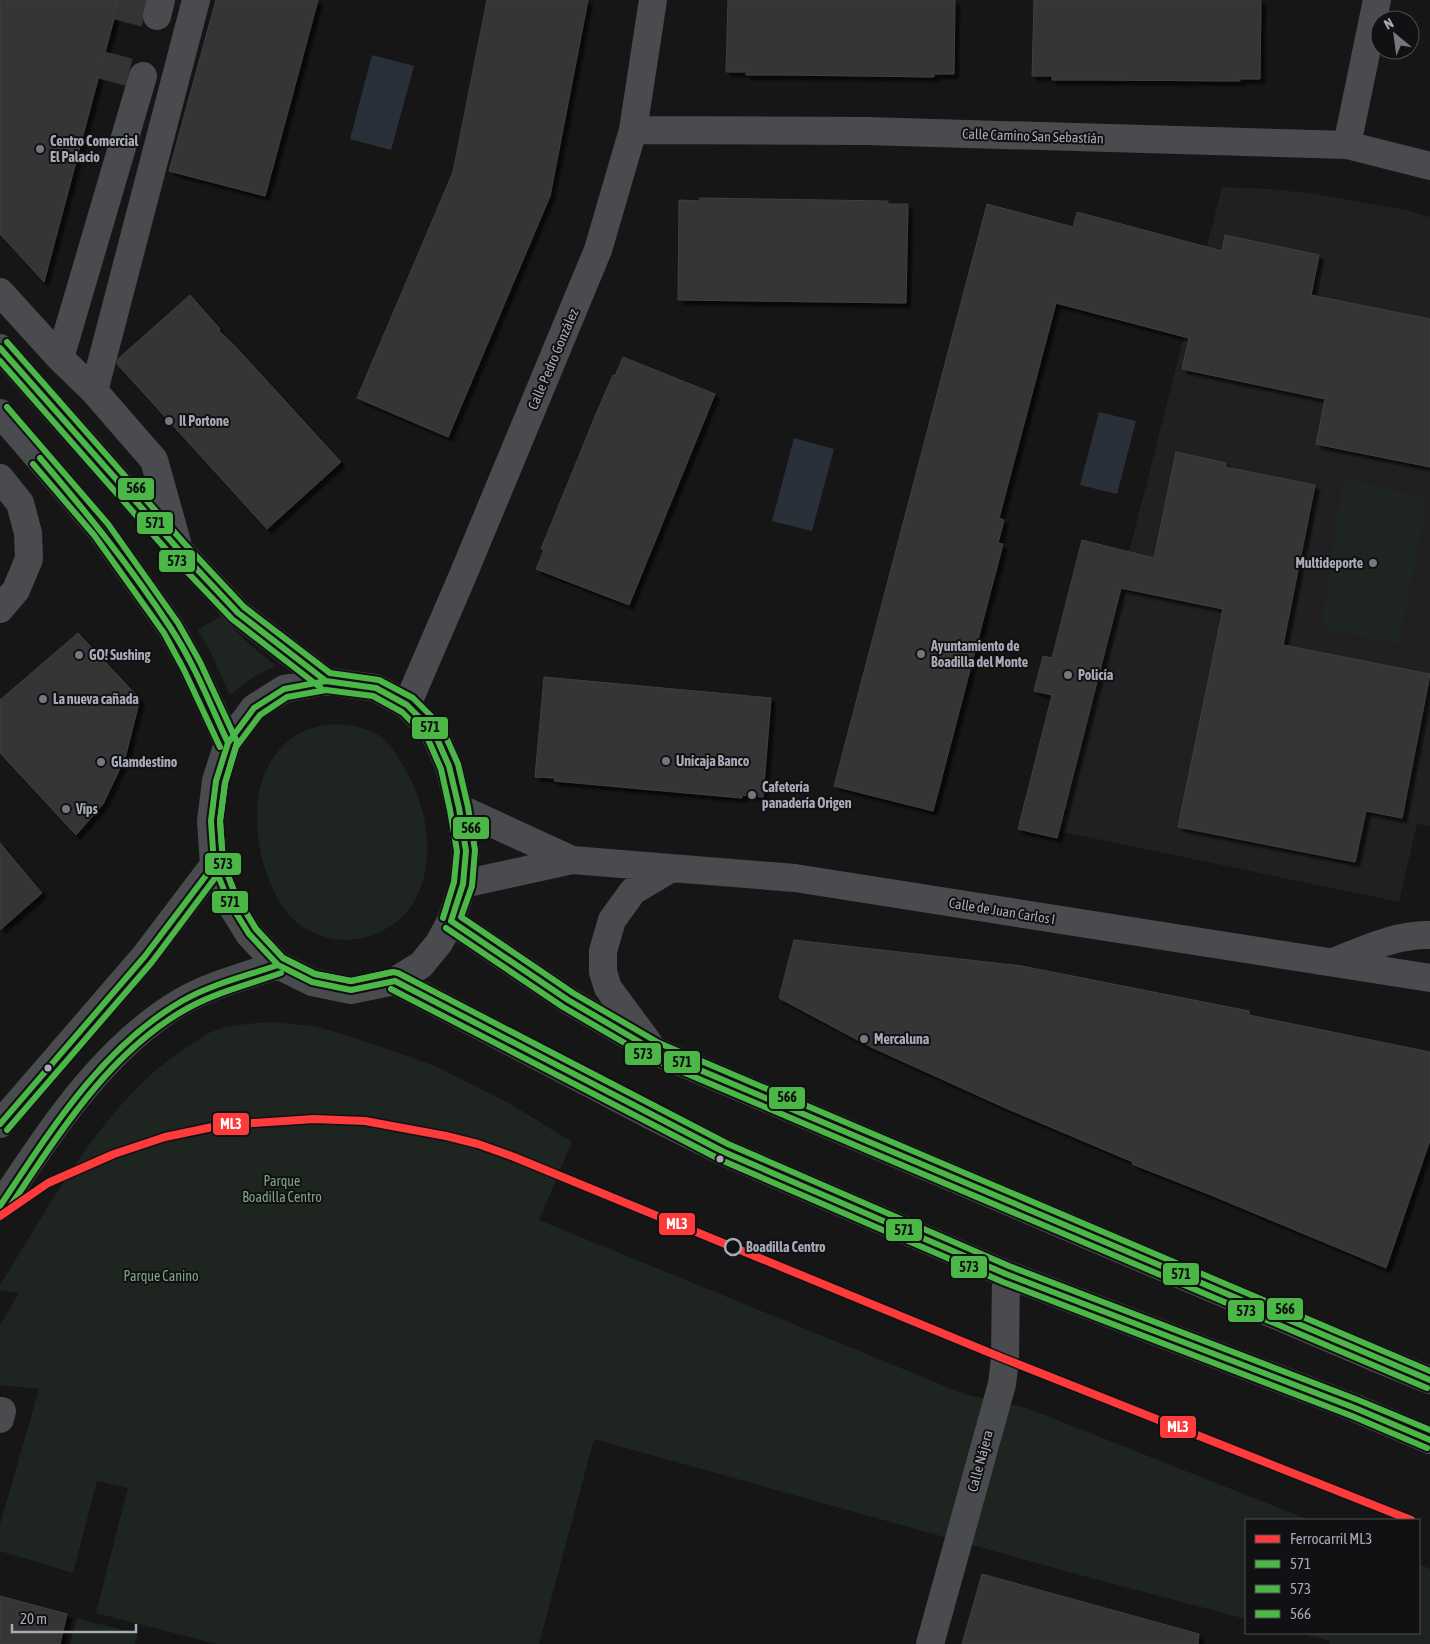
<svg xmlns="http://www.w3.org/2000/svg" width="1430" height="1644" font-family="'Asap Condensed',sans-serif">
	<style>
		.built { fill: #202022 }
		.green { fill: #1e2520 }
		.water { fill: #293039 }
		.building { fill: #343436; stroke: #3f3f42; filter: url(#shadow) }
		.lines { fill: none; stroke-linecap: round; stroke-linejoin: round }
		.minor-tunnel { stroke: #333436; stroke-width: 28; stroke-dasharray: 28 14; stroke-linecap: butt }
		.minor { stroke: #4a4b4f; stroke-width: 28 }
		.bus-1-casing { stroke: #111012; stroke-width: 10 }
		.bus-2-casing { stroke: #111012; stroke-width: 10 }
		.bus-3-casing { stroke: #111012; stroke-width: 10 }
		.bus-1 { stroke: #4ab747; stroke-width: 6 }
		.bus-2 { stroke: #4ab747; stroke-width: 6 }
		.bus-3 { stroke: #4ab747; stroke-width: 6 }
		.rail-1-casing { stroke: #111012; stroke-width: 11 }
		.rail-1 { stroke: #ff3a3a; stroke-width: 8 }
		.poi-dot { fill: #74777f; stroke: #111012; stroke-width: 2 }
		.bus-dot { fill: #a7abb8; stroke: #111012; stroke-width: 2 }
		.stop-dot { fill: #111012; stroke: #a7abb8; stroke-width: 2.5 }
		.labels { text-anchor: middle; stroke-width: 4; stroke-linejoin: round; paint-order: stroke }
		.street-label { font-size: 14px; fill: #a7abb8; stroke: #111012 }
		.poi-label { font-size: 14px; font-weight: bold; fill: #a7abb8; stroke: #111012; text-anchor: start }
		.park-label { font-size: 14px; fill: #7ea384; stroke: #111012 }
		.stop-label { font-size: 14px; font-weight: bold; fill: #a7abb8; stroke: #111012; text-anchor: start }
		.line-badge { stroke: #111012; stroke-width: 2 }
		.badge-label { font-size: 14px; text-anchor: middle; font-weight: bold; fill: #fff }
		.pale-badge-label { font-size: 14px; text-anchor: middle; font-weight: bold; fill: #111 }
	</style>
	<defs>
		<filter id="shadow"><feDropShadow dx="4.5" dy="4.5" stdDeviation="1" flood-color="#0009"/></filter>
	</defs>
	<rect width="100%" height="100%" fill="#161616"/>
	<path class="built" d="M 1222,187 L 1269,189 L 1315,194 L 1406,210 L 1430,217 L 1430,826 L 1417,824 L 1399,902 L 1058,831 Z"/>
	<path class="green" d="M 1343,478 L 1427,498 L 1399,645 L 1321,628 Z
		M 221,616 L 250,645 L 276,666 L 255,676 L 230,695 L 212,655 L 198,630 Z
		M 335,724 C 349,725 366,727 378,735 C 390,743 397,756 404,767 C 426,804 436,853 418,894 C 409,915 391,928 371,936 C 358,940 343,941 330,938 C 317,935 303,929 293,919 C 281,908 274,893 268,877 C 251,832 249,767 295,736 C 307,728 321,726 335,724 Z
		M 270,1022 L 315,1026 L 370,1043 L 435,1066 L 507,1102 L 572,1142 L 539,1220 L 964,1394 L 1027,1408 L 1309,1520 L 1246,1520 L 1246,1619 L 1076,1574 L 594,1439 L 539,1644 L 217,1644 L 96,1613 L 128,1488 L 97,1481 L 73,1573 L 0,1551 L 0,1525 L 39,1389 L 0,1385 L 0,1325 L 19,1293 L 0,1290 L 0,1285 C 53,1201 101,1105 185,1048 C 193,1044 200,1038 207,1034 C 226,1024 250,1024 270,1022 Z
		M 1419,1564 L 1430,1569 L 1430,1644 L 1329,1644 L 1330,1641 L 1299,1633 L 1419,1633 Z
		M 77,1618 L 138,1634 L 135,1644 L 70,1644 Z"/>
	<path class="water" d="M 372,55 L 414,66 L 391,150 L 350,139 Z
		M 1099,412 L 1136,421 L 1117,494 L 1080,485 Z
		M 794,438 L 834,449 L 812,531 L 772,521 Z"/>
	<path class="building" d="M 0,0 L 119,0 L 44,282 L 0,234 Z
		M 216,0 L 318,0 L 265,196 L 169,171 Z
		M 487,0 L 588,0 L 550,196 L 448,437 L 357,398 L 453,172 Z
		M 728,0 L 955,0 L 954,74 L 934,74 L 934,77 L 786,75 L 746,75 L 746,72 L 726,72 Z
		M 1034,0 L 1261,0 L 1260,79 L 1240,79 L 1240,81 L 1092,80 L 1052,80 L 1052,76 L 1032,76 Z
		M 700,198 L 888,201 L 888,204 L 908,204 L 906,303 L 678,300 L 679,200 L 699,201 Z
		M 987,204 L 1073,227 L 1077,212 L 1222,251 L 1225,235 L 1319,255 L 1311,295 L 1430,319 L 1430,467 L 1316,444 L 1325,399 L 1182,369 L 1189,338 L 1056,303 L 999,518 L 1004,520 L 998,543 L 1003,544 L 933,811 L 834,786 Z
		M 190,295 L 220,329 L 219,331 L 235,346 L 341,462 L 267,529 L 117,364 L 118,359 Z
		M 623,357 L 715,394 L 629,605 L 536,569 L 544,550 L 541,549 L 596,414 L 613,375 L 615,376 Z
		M 1176,452 L 1226,463 L 1225,467 L 1315,485 L 1283,645 L 1430,674 L 1402,818 L 1366,811 L 1355,862 L 1178,827 L 1223,609 L 1121,588 L 1057,838 L 1018,829 L 1052,695 L 1034,691 L 1043,656 L 1052,658 L 1082,540 L 1154,558 Z
		M 78,633 L 140,699 L 125,758 L 103,804 L 76,835 L 0,753 L 0,700 Z
		M 544,677 L 771,698 L 763,797 L 742,795 L 742,798 L 653,790 L 554,781 L 555,778 L 535,777 Z
		M 0,843 L 42,893 L 0,930 Z
		M 794,940 L 1022,966 L 1249,1011 L 1249,1015 L 1430,1052 L 1430,1140 L 1386,1268 L 1211,1195 L 1132,1164 L 1133,1162 L 1008,1109 L 871,1047 L 779,998 Z
		M 982,1574 L 1199,1634 L 1198,1644 L 962,1644 Z
		M 0,1596 L 67,1614 L 60,1644 L 0,1644 Z"/>
	<g class="lines">
		<path class="minor-tunnel" d="M 118,6 L 157,16
			M 102,65 L 143,76"/>
		<path class="minor" d="M 157,16 L 161,0
			M 633,130 L 867,131 L 1347,145 L 1430,166
			M 1347,145 L 1377,0
			M 0,292 L 60,358 L 94,391 L 154,460 L 177,542
			M 0,348 L 178,549 L 238,613 L 326,681
			M 60,358 L 143,76
			M 94,391 L 196,0
			M 0,413 L 101,530 L 171,628 L 192,666 L 228,743
			M 0,478 L 20,503 L 28,533 L 29,559 L 16,590 L 0,609
			M 326,681 L 376,688 L 407,705 L 434,732 L 449,766 L 459,808 L 466,851 L 463,884 L 451,921 L 439,943 L 421,965 L 395,981 L 351,990 L 312,982 L 278,965 L 249,934 L 228,900 L 214,865 L 211,821 L 216,781 L 228,743 L 254,708 L 284,689 Z
			M 407,705 L 463,575 L 598,250 L 633,130 L 653,0
			M 459,808 L 572,860
			M 463,884 L 572,860 L 795,878 L 1430,978
			M 451,921 L 568,1000 L 655,1051 L 1376,1358 L 1430,1380
			M 1333,962 C 1364,950 1396,934 1430,935
			M 395,981 L 654,1117 L 724,1152 L 1006,1274 L 1355,1408 L 1430,1440
			M 648,1042 L 608,988 L 603,972 L 603,951 L 612,920 L 633,891 L 670,869
			M 0,1124 L 145,956 L 214,865
			M 0,1206 C 50,1132 102,1049 181,1002 C 210,985 246,976 278,965
			M 0,1419 L 2,1411
			M 930,1644 L 1002,1384 L 1005,1359 L 1006,1274"/>
		<defs>
			<path id="bus-1" d="M 0,348 L 178,549 L 238,613 L 326,681
				M 40,458 C 86,512 131,567 170,627 C 194,663 210,704 228,743
				M 451,921 L 568,1000 L 655,1051 L 1430,1380
				M 395,981 L 724,1152 L 1006,1274 L 1355,1408 L 1430,1440
				M 395,981 L 351,990 L 312,982 L 278,965 L 249,934 L 228,900 L 214,865 L 211,821 L 216,781 L 228,743 L 254,708 L 284,689 L 326,681 L 376,688 L 407,705 L 434,732 L 449,766 L 459,808 L 466,851 L 463,884 L 451,921
				M 0,1124 L 145,956 L 214,865
				M 0,1206 C 50,1131 102,1047 182,1001 C 212,984 246,976 278,965"/>
			<path id="bus-2" d="M 0,361 L 171,555 L 232,619 L 321,688
				M 33,464 L 94,535 L 164,633 L 184,670 L 220,747
				M 446,928 L 563,1007 L 652,1059 L 1427,1388
				M 393,972 L 351,981 L 315,974 L 283,958 L 256,929 L 236,896 L 223,863 L 220,821 L 225,783 L 236,747 L 260,715 L 287,697 L 326,690 L 373,696 L 402,712 L 427,737 L 441,769 L 450,810 L 457,851 L 454,882 L 443,918
				M 391,989 L 721,1160 L 1003,1282 L 1352,1416 L 1427,1448
				M 7,1130 L 152,962 L 221,870
				M 7,1211 C 57,1137 108,1052 188,1008 C 217,992 250,984 281,973"/>
			<path id="bus-3" d="M 7,342 L 184,543 L 244,607 L 330,673 L 379,680 L 413,698 L 441,726 L 458,764 L 468,807 L 475,850 L 472,886 L 461,917 L 573,993 L 659,1043 L 1430,1371
				M 7,407 L 108,524 L 178,623 L 200,662 L 237,742 L 225,783 L 220,821 L 223,863 L 236,896 L 256,929 L 283,958 L 315,974 L 351,981 L 393,972 L 398,973 L 728,1144 L 1009,1266 L 1358,1400 L 1430,1430"/>
		</defs>
		<use href="#bus-1" class="bus-1-casing"/>
		<use href="#bus-2" class="bus-2-casing"/>
		<use href="#bus-3" class="bus-3-casing"/>
		<use href="#bus-1" class="bus-1"/>
		<use href="#bus-2" class="bus-2"/>
		<use href="#bus-3" class="bus-3"/>
		<defs>
			<path id="rail-1" d="M 0,1216 L 48,1183 L 114,1154 L 165,1137 L 222,1125 L 314,1119 L 365,1121 L 446,1136 L 478,1144 L 514,1157 L 1005,1359 L 1411,1520"/>
		</defs>
		<use href="#rail-1" class="rail-1-casing"/>
		<use href="#rail-1" class="rail-1"/>
	</g>
	<g class="poi-dot">
		<circle cx="40" cy="149" r="5"/>
		<circle cx="169" cy="421" r="5"/>
		<circle cx="1373" cy="563" r="5"/>
		<circle cx="921" cy="654" r="5"/>
		<circle cx="79" cy="655" r="5"/>
		<circle cx="1068" cy="675" r="5"/>
		<circle cx="43" cy="699" r="5"/>
		<circle cx="666" cy="761" r="5"/>
		<circle cx="101" cy="762" r="5"/>
		<circle cx="752" cy="795" r="5"/>
		<circle cx="66" cy="809" r="5"/>
		<circle cx="864" cy="1039" r="5"/>
	</g>
	<g class="bus-dot">
		<circle cx="48" cy="1068" r="4.5"/>
		<circle cx="720" cy="1159" r="4.5"/>
	</g>
	<circle class="stop-dot" cx="733" cy="1247" r="8"/>
	<g class="labels">
		<g class="street-label">
			<text transform="translate(1033 136) rotate(2)" y="5">Calle Camino San Sebastián</text>
			<text transform="translate(553 359) rotate(-67)" y="5">Calle Pedro González</text>
			<text transform="translate(1002 911) rotate(9)" y="5">Calle de Juan Carlos I</text>
			<text transform="translate(980 1461) rotate(-75)" y="5">Calle Nájera</text>
		</g>
		<g class="poi-label">
			<text x="50" y="146">Centro Comercial<tspan x="50" dy="16">El Palacio</tspan></text>
			<text x="179" y="426">Il Portone</text>
			<text x="1363" y="568" text-anchor="end">Multideporte</text>
			<text x="931" y="651">Ayuntamiento de<tspan x="931" dy="16">Boadilla del Monte</tspan></text>
			<text x="89" y="660">GO! Sushing</text>
			<text x="1078" y="680">Policía</text>
			<text x="53" y="704">La nueva cañada</text>
			<text x="676" y="766">Unicaja Banco</text>
			<text x="111" y="767">Glamdestino</text>
			<text x="762" y="792">Cafetería<tspan x="762" dy="16">panadería Origen</tspan></text>
			<text x="76" y="814">Vips</text>
			<text x="874" y="1044">Mercaluna</text>
		</g>
		<g class="park-label">
			<text x="282" y="1186">Parque<tspan x="282" dy="16">Boadilla Centro</tspan></text>
			<text x="161" y="1281">Parque Canino</text>
		</g>
		<g class="stop-label">
			<text x="746" y="1252">Boadilla Centro</text>
		</g>
	</g>
	<g class="line-badge">
		<rect x="117" y="477" width="38" height="24" rx="5" fill="#4ab747"/>
		<rect x="136" y="511" width="38" height="24" rx="5" fill="#4ab747"/>
		<rect x="158" y="549" width="38" height="24" rx="5" fill="#4ab747"/>
		<rect x="411" y="716" width="38" height="24" rx="5" fill="#4ab747"/>
		<rect x="452" y="816" width="38" height="24" rx="5" fill="#4ab747"/>
		<rect x="204" y="852" width="38" height="24" rx="5" fill="#4ab747"/>
		<rect x="211" y="890" width="38" height="24" rx="5" fill="#4ab747"/>
		<rect x="624" y="1042" width="38" height="24" rx="5" fill="#4ab747"/>
		<rect x="663" y="1050" width="38" height="24" rx="5" fill="#4ab747"/>
		<rect x="768" y="1086" width="38" height="24" rx="5" fill="#4ab747"/>
		<rect x="212" y="1112" width="38" height="24" rx="5" fill="#ff3a3a"/>
		<rect x="658" y="1212" width="38" height="24" rx="5" fill="#ff3a3a"/>
		<rect x="885" y="1218" width="38" height="24" rx="5" fill="#4ab747"/>
		<rect x="950" y="1255" width="38" height="24" rx="5" fill="#4ab747"/>
		<rect x="1162" y="1262" width="38" height="24" rx="5" fill="#4ab747"/>
		<rect x="1266" y="1297" width="38" height="24" rx="5" fill="#4ab747"/>
		<rect x="1227" y="1299" width="38" height="24" rx="5" fill="#4ab747"/>
		<rect x="1159" y="1415" width="38" height="24" rx="5" fill="#ff3a3a"/>
	</g>
	<g class="badge-label">
		<text x="231" y="1129">ML3</text>
		<text x="677" y="1229">ML3</text>
		<text x="1178" y="1432">ML3</text>
	</g>
	<g class="pale-badge-label">
		<text x="136" y="493">566</text>
		<text x="155" y="528">571</text>
		<text x="177" y="566">573</text>
		<text x="430" y="732">571</text>
		<text x="471" y="833">566</text>
		<text x="223" y="869">573</text>
		<text x="230" y="907">571</text>
		<text x="643" y="1059">573</text>
		<text x="682" y="1067">571</text>
		<text x="787" y="1102">566</text>
		<text x="904" y="1235">571</text>
		<text x="969" y="1272">573</text>
		<text x="1181" y="1279">571</text>
		<text x="1285" y="1314">566</text>
		<text x="1246" y="1316">573</text>
	</g>
	<rect x="1245" y="1519" width="175" height="115" fill="#111012" stroke="#4d4e54"/>
	<rect x="1255" y="1535" width="25" height="8" fill="#ff3a3a" stroke="#4d4e54"/>
	<text x="1290" y="1544" font-size="15" fill="#a7abb8">Ferrocarril ML3</text>
	<rect x="1255" y="1560" width="25" height="8" fill="#4ab747" stroke="#4d4e54"/>
	<text x="1290" y="1569" font-size="15" fill="#a7abb8">571</text>
	<rect x="1255" y="1585" width="25" height="8" fill="#4ab747" stroke="#4d4e54"/>
	<text x="1290" y="1594" font-size="15" fill="#a7abb8">573</text>
	<rect x="1255" y="1610" width="25" height="8" fill="#4ab747" stroke="#4d4e54"/>
	<text x="1290" y="1619" font-size="15" fill="#a7abb8">566</text>
	<g transform="translate(1395 35) rotate(331)"><circle r="24" fill="#111012" stroke="#4d4e54"/>
	<path d="M0-4L9 19L0 12L-9 19Z" fill="#74777f"/>
	<text y="-8" font-size="14" font-weight="bold" text-anchor="middle" fill="#a7abb8">N</text>
	</g>
	<path d="M12 1624v8h124v-8" fill="none" stroke="#a7abb8" stroke-width="2.5"/>
	<text x="20" y="1624" font-size="15" fill="#a7abb8" stroke="#111012" stroke-width="4" paint-order="stroke">20 m</text>
</svg>
